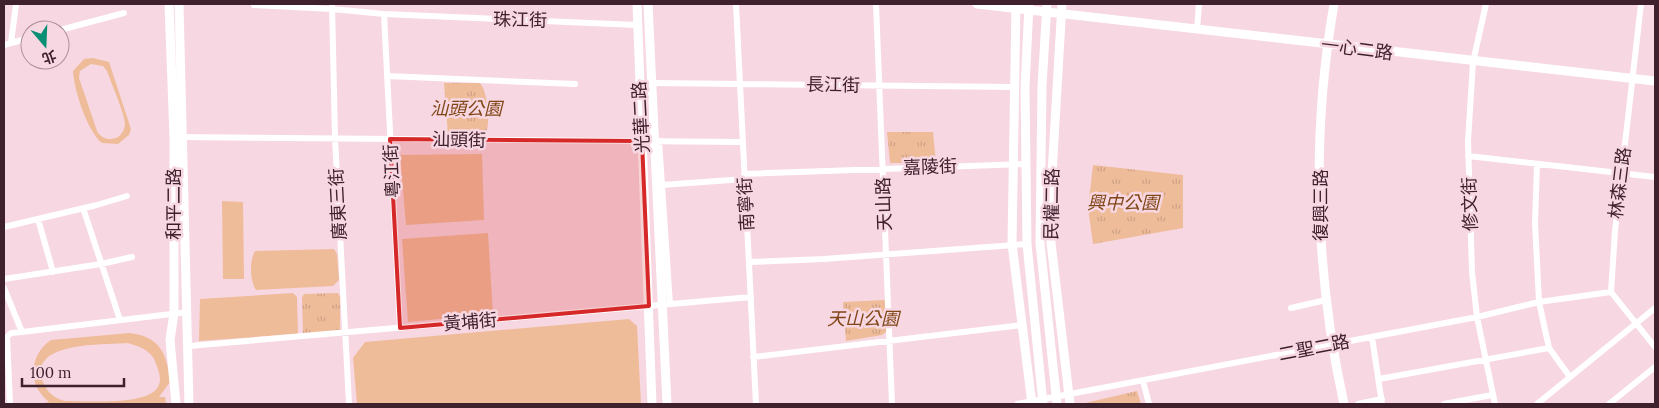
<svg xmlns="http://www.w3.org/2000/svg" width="1659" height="408" font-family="Lora,'Noto Sans TC',serif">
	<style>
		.green { fill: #efbc9a; fill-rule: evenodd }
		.park { fill: url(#park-tufts) }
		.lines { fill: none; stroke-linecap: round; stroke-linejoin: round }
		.street { stroke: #fff; stroke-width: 6 }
		.secondary { stroke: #fff; stroke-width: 9 }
		.marked { fill: #d62828; fill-opacity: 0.2; stroke: #d62828; stroke-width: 4; stroke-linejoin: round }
		.labels { text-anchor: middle; stroke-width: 5; stroke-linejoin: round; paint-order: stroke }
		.street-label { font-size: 18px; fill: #3f212d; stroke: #f7d7e2 }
		.park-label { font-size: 18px; font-style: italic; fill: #814617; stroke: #f7d7e2 }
	</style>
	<defs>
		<pattern id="park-tufts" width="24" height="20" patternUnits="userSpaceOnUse" patternTransform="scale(1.25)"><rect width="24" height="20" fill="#efbc9a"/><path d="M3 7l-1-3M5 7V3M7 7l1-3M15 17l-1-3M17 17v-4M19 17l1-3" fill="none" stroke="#cea185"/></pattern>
	</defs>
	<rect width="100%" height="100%" fill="#f7d7e2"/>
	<path class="green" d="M 93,58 L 109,62 L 131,129 L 129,135 L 118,144 L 102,143 C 87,131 74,90 73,71 L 84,59 ZM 91,64 L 103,66 L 107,71 C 111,83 125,114 125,124 C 124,141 104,144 97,131 L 79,78 L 80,71 Z
		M 482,154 L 484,220 L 406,225 L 400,155 Z
		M 222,201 L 243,202 L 244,279 L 223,279 Z
		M 488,233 L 493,314 L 408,322 L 402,239 Z
		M 334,249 L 337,254 L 339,280 L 333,286 L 256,290 C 250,281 249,261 255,251 Z
		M 293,293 L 297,297 L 298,334 L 199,341 L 200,299 Z
		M 629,319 L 637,326 L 641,404 L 357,404 L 353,358 L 365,342 Z
		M 130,333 C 160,337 167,353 170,382 L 159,397 L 165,397 L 166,404 L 38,404 L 49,402 C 27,385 29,355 51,340 ZM 127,343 C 139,346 153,351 156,364 C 159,372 162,379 158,387 C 147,406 86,401 65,401 C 55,399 47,392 43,382 C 27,341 104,345 127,343 Z"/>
	<path class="park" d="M 444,83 L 480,83 C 488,92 491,126 485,135 L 448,135 Z
		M 887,132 L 933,132 L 936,163 L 890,163 Z
		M 1093,165 L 1183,175 L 1183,228 L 1093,244 L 1088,208 Z
		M 338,293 L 340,297 L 340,331 L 303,334 L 302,297 L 304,294 Z
		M 885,300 L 887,331 L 882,335 L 846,341 L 843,302 Z
		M 1137,391 L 1141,404 L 1081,404 Z"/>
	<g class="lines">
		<path class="street" d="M 332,4 L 335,138 L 349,404
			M 736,4 L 756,404
			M 876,4 L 892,404
			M 1486,4 L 1473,62 L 1468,141 L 1472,272 L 1477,317 L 1495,404
			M 1641,4 L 1615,231 L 1611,292 L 1655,347
			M 254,5 L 332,9 L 384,14 L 637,25
			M 384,14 L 400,328
			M 60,30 L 124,13
			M 1197,30 L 1199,4
			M 11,43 L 30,38
			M 4,45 L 11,43 L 16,4
			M 387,76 L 575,84
			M 652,83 L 1013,87
			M 178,137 L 743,142
			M 659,141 L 662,185
			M 1468,156 L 1655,177
			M 1537,164 L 1535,223 L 1539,302 L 1549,348 L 1570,377
			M 744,174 L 1026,164
			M 83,208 L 120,320
			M 38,219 L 53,272
			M 4,227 L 97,205 L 127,196
			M 749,262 L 824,259 L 1027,244
			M 4,279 L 101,264 L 132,257
			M 4,288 L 22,332 L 188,312
			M 670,304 L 662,185 L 745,179
			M 1291,308 L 1326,300
			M 1372,337 L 1382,404
			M 189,346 L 751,297
			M 753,357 L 1023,325
			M 1379,379 L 1549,348
			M 1143,381 L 1149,404
			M 10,404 L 7,337 L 11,333 L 22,332
			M 1017,404 L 1477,317 L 1539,302 L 1611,292
			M 1358,404 L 1382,399
			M 1444,404 L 1492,395
			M 1537,404 L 1655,308
			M 1609,404 L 1655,367"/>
		<path class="secondary" d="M 169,4 L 174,137 L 174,313 L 170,340 L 176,404
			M 179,4 L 189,404
			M 637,4 L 652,404
			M 648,4 L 667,404
			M 977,4 L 1655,81
			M 1016,4 L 1012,244 L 1032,404
			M 1029,4 L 1025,87 L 1027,244 L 1043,404
			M 1047,4 L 1042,86 L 1040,243 L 1057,404
			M 1062,4 L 1050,207 L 1051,243 L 1070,404
			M 1334,4 C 1311,136 1315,273 1344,404"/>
	</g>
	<path class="marked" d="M 390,139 L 642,141 L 649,306 L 400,328 Z"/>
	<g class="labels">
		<g class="street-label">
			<text transform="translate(520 20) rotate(1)" y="6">珠江街</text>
			<text transform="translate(1357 49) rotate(7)" y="6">一心二路</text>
			<text transform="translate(833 85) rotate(1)" y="6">長江街</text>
			<text transform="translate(641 117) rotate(-93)" y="6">光華二路</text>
			<text transform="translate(459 140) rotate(1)" y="6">汕頭街</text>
			<text transform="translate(930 167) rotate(-2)" y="6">嘉陵街</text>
			<text transform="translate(392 171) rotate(-93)" y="6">粵江街</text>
			<text transform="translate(1620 183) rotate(-83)" y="6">林森三路</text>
			<text transform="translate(174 204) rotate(-90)" y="6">和平二路</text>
			<text transform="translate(338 204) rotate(-93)" y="6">廣東三街</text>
			<text transform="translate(746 204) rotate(-93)" y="6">南寧街</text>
			<text transform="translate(884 204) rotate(-92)" y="6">天山路</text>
			<text transform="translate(1052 204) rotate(-89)" y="6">民權二路</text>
			<text transform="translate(1470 204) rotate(-92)" y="6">修文街</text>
			<text transform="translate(1321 205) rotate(-90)" y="6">復興三路</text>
			<text transform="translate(470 322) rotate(-5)" y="6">黃埔街</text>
			<text transform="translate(1314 348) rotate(-11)" y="6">二聖二路</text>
		</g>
		<g class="park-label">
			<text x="466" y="115">汕頭公園</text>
			<text x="1123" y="209">興中公園</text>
			<text x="863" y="325">天山公園</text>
		</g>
	</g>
	<rect width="1659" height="408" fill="none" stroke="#3f212d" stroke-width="10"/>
	<g transform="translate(45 45) rotate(161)"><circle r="24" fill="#f7d7e2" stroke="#ad8e9a"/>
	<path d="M0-4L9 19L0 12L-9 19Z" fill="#088f76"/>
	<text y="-8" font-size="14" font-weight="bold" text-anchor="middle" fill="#3f212d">北</text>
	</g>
	<path d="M22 378v8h102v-8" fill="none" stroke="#3f212d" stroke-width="2.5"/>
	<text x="30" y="378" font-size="15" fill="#3f212d" stroke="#f7d7e2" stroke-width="4" paint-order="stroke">100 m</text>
</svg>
